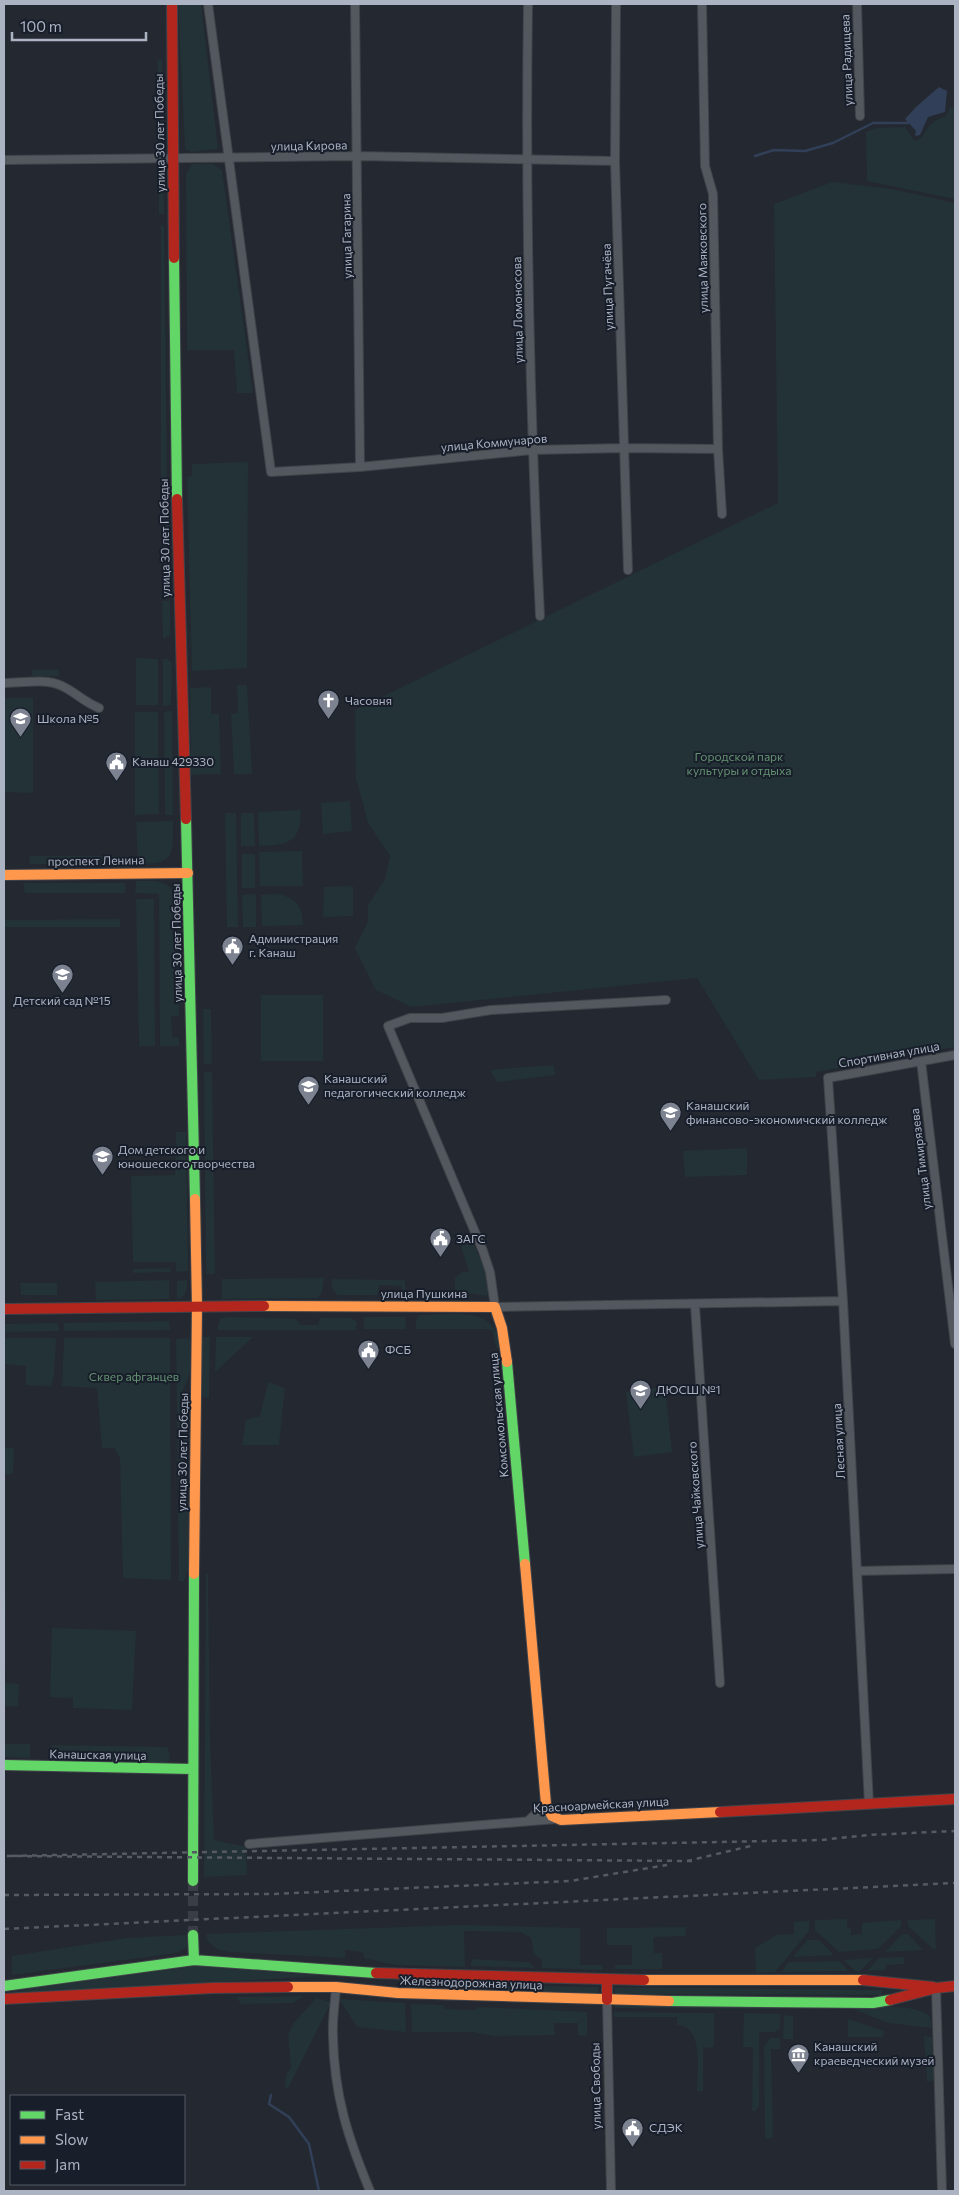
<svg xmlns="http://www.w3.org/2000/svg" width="959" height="2195" font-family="Commissioner,sans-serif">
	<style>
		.green { fill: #223236 }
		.water { fill: #314058 }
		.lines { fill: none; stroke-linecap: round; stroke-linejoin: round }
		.stream { stroke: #314058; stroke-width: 2.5 }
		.secondary-tunnel { stroke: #383d46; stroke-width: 10; stroke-dasharray: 10 5; stroke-linecap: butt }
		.street-casing { stroke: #404349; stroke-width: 10 }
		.fast-casing { stroke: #404349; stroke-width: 12 }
		.slow-casing { stroke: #404349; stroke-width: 12 }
		.jam-casing { stroke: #404349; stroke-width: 12 }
		.street { stroke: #53575e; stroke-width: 8 }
		.fast { stroke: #63d668; stroke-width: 10 }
		.slow { stroke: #ff974d; stroke-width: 10 }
		.jam { stroke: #b3261e; stroke-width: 10 }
		.rail { stroke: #575a62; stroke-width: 2.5; stroke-dasharray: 5 5; stroke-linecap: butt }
		.labels { text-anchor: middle; stroke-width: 4; stroke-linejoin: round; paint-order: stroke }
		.street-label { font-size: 12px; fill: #acb3c3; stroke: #181e2a }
		.poi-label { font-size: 12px; fill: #acb3c3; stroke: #181e2a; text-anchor: start }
		.park-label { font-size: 12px; fill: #649271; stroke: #181e2a }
	</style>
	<rect width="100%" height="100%" fill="#242830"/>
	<path class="green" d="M 178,4 L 201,4 L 218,149 L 192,152 L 185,149 Z
		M 162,59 L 163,153 L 158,153 L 158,60 Z
		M 950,107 L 955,109 L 955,199 L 867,181 L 866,132 L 876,128 L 905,127 L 915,141 C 928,137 924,122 946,116 Z
		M 159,162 L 163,163 L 164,214 L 159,214 Z
		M 192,164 L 213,164 L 222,170 L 253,393 L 237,393 L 234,350 L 187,350 L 186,174 Z
		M 832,182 L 892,189 L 955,203 L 955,1047 L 816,1072 L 816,1077 L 759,1080 L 697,978 L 411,1007 L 376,990 L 355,948 L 368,921 L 368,905 L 385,879 L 390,856 L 368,823 L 356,778 L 355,710 L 778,503 L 774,204 Z
		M 161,225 L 164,226 L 167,478 L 161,478 Z
		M 248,462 L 247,668 L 192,671 L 187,477 L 192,476 L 192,464 Z
		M 162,486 L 168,486 L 170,545 L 163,546 Z
		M 162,551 L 170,551 L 170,590 L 162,590 Z
		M 162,601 L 170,601 L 170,635 L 163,639 Z
		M 136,658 L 158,659 L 158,705 L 136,705 Z
		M 163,659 L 167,659 L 172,663 L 171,705 L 163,706 Z
		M 32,670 L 59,670 L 59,676 L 32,676 Z
		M 237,685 L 247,685 L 252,774 L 234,774 L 231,714 L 238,713 Z
		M 211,687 L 211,714 L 219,714 L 221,774 L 191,775 L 190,688 Z
		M 4,698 L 33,698 L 33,793 L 4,792 Z
		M 172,711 L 173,815 L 165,815 L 164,712 Z
		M 135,712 L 158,712 L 159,814 L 135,815 Z
		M 350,801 L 352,831 L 323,834 L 321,803 Z
		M 301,810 C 301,843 289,845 259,846 L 258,812 Z
		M 225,813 L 236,813 L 238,927 L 227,927 Z
		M 241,813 L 254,813 L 255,846 L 241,846 Z
		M 173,821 C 173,855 176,864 138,864 L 136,822 Z
		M 302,851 L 303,886 L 260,886 L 259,852 Z
		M 242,854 L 255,854 L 255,888 L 242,888 Z
		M 29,856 L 128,856 L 128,861 L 125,864 L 30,864 Z
		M 136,881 C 158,881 170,878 178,902 L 179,1016 L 171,1017 L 172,1037 L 179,1038 L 179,1046 L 160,1046 L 159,894 L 135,893 Z
		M 23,883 L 125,883 L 125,893 L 25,893 Z
		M 353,886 L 353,916 L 323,917 L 324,887 Z
		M 256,894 L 256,927 L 243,927 L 242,895 Z
		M 280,894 C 298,900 302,906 303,925 L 262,926 L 261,895 Z
		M 136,899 L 154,899 L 155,1046 L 139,1046 Z
		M 121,919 L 120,927 L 4,927 L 4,920 Z
		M 261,995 L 323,995 L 323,1061 L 261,1061 Z
		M 203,1009 L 211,1009 L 212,1064 L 204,1064 Z
		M 554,1065 L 555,1075 L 497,1082 L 490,1070 Z
		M 212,1071 L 215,1274 L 206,1274 L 204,1072 Z
		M 176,1132 L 186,1132 L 188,1271 L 176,1272 L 176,1262 L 133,1262 L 131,1176 L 175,1175 Z
		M 747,1148 L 747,1175 L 685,1177 L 683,1151 Z
		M 473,1242 L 493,1289 L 486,1296 L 455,1291 L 455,1278 L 462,1272 L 469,1272 L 461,1246 Z
		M 170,1268 L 170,1272 L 133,1273 L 133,1269 Z
		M 324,1278 L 322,1292 L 318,1298 L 222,1299 L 222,1279 Z
		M 332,1279 L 405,1280 L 406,1294 L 403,1294 L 401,1286 L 379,1285 L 378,1295 L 337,1295 L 332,1288 Z
		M 169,1280 L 169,1299 L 96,1300 L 95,1282 Z
		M 187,1280 C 187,1289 187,1297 177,1299 L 177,1281 Z
		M 20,1283 L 57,1283 L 57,1295 L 21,1295 Z
		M 419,1315 C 452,1315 497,1304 500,1348 L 496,1348 L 493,1331 L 489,1329 L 416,1329 L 416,1321 Z
		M 227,1317 L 296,1319 L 300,1325 L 318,1325 L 320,1318 L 351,1318 L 357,1322 L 356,1330 L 217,1330 L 220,1319 Z
		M 364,1317 L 405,1317 L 406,1329 L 364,1329 Z
		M 169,1321 L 170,1330 L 64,1331 L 64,1323 Z
		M 58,1323 L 59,1331 L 4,1332 L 4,1324 Z
		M 202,1337 L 210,1337 L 209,1398 L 202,1397 Z
		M 216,1337 L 253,1337 L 215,1372 Z
		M 5,1338 L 56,1338 L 54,1376 L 51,1386 L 26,1385 L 26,1366 L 5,1364 Z
		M 64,1338 L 170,1338 L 171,1580 L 123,1578 L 120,1459 L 115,1448 L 102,1448 L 97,1388 L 62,1386 Z
		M 190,1338 C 190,1348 191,1360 190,1370 C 187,1389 172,1398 188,1417 L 188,1570 L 184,1581 L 179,1581 L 176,1339 Z
		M 268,1382 L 285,1388 L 279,1445 L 242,1445 L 246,1420 L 260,1416 Z
		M 665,1387 L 672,1452 L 634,1457 L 626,1392 Z
		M 4,1448 L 14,1448 L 13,1474 L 4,1474 Z
		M 206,1574 L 208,1574 L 210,1742 L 214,1840 L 246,1847 L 247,1875 L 204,1877 Z
		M 4,1597 L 6,1598 L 5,1683 L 19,1684 L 18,1706 L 4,1706 Z
		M 52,1628 L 136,1631 L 132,1710 L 73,1708 L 73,1698 L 50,1697 Z
		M 4,1744 L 30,1744 L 30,1758 L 4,1757 Z
		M 52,1745 L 168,1747 L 170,1758 L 167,1763 L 52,1759 Z
		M 847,1919 L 847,1928 L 851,1928 L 851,1935 L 862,1934 L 862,1923 L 901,1920 L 901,1926 L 878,1949 L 839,1952 L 815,1930 L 815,1920 Z
		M 935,1919 L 936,1949 L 933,1949 L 908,1926 L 908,1920 Z
		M 809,1921 L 809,1931 L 775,1972 L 756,1973 L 755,1948 L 776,1935 L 794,1934 L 794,1922 Z
		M 459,1925 L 580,1928 L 580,1965 L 602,1965 L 602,1970 L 542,1968 L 541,1959 L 534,1954 L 531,1938 L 521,1932 L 464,1931 L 465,1967 L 395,1965 L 364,1958 L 363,1952 L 345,1950 L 345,1958 L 229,1952 L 217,1949 L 208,1942 L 206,1934 Z
		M 686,1927 L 685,1936 L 653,1937 L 654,1953 L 662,1953 L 662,1969 L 615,1969 L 615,1965 L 632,1965 L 632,1945 L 607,1945 L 607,1928 Z
		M 908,1934 L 923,1950 L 885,1952 L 901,1935 Z
		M 186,1935 L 188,1940 L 187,1947 L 177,1953 L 12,1975 L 12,1956 L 127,1938 Z
		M 807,1940 L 819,1940 L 834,1955 L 793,1957 Z
		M 904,1957 L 904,1964 L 886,1965 L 886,1970 L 867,1971 L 879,1958 Z
		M 873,1958 L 860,1971 L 855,1971 L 844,1960 Z
		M 473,1959 L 529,1962 L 535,1968 L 470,1966 Z
		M 839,1961 L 849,1971 L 782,1972 L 788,1962 Z
		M 196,1966 L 323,1976 L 14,1994 L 13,1991 Z
		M 405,1983 L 598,1987 L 598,1993 L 405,1988 Z
		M 615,1988 L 615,1987 L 882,1990 L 882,1995 L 615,1994 Z
		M 304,1996 L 293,2003 L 241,2004 L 236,1997 Z
		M 316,1998 L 331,2002 L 288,2088 L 285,2088 L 286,2075 L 291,2067 L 288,2034 L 294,2023 Z
		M 339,1999 L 405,2003 L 406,2032 L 357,2027 Z
		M 411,2004 L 443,2005 L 445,2009 L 475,2010 L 479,2007 L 587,2012 L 587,2036 L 578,2035 L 578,2023 L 554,2023 L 555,2035 L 495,2036 L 472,2032 L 412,2032 Z
		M 615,2005 L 780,2006 L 780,2009 L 615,2008 Z
		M 851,2008 C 875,2008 910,2002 930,2016 L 932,2028 L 888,2023 Z
		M 614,2012 L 714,2013 L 714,2047 L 703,2048 L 703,2091 L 697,2091 C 697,2073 704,2025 677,2025 L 677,2017 L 614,2017 Z
		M 744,2013 L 780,2014 L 780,2029 L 774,2032 L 759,2032 L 759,2106 L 756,2111 L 752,2111 L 753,2047 L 743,2047 Z
		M 784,2015 L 793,2016 L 793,2039 L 783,2039 Z
		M 848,2019 L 884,2031 L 883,2037 L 848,2037 Z
		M 924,2036 L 932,2037 L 934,2080 L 927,2082 Z
		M 770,2038 L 780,2038 L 780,2049 L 771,2049 L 773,2138 L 765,2138 L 764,2047 Z
		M 593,2044 L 599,2046 L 601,2092 L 599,2092 L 598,2068 Z"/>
	<path class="water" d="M 939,87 L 947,91 L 945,112 L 928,117 L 920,135 L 915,136 L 916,131 L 905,119 L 916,107 Z"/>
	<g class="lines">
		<path class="stream" d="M 955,104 L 955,105
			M 755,156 L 774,150 L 805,151 L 833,143 L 873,123 L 908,123
			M 271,2095 L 269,2104 L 289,2117 L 309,2144 L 319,2191"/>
		<path class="secondary-tunnel" d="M 193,1881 L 193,1935"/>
		<defs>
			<path id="street" d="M 208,4 L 271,472 L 360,467 L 532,450 L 624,448 L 718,449
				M 355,4 L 360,467
				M 528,4 C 525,208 530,412 540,616
				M 616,4 L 615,161 L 628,570
				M 702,4 L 705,166 L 713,194 L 718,449 L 722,514
				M 857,4 L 860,116
				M 4,160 L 357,156 L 615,161
				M 4,683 C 22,683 46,678 62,686 C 75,692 84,702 99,708
				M 666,1000 L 491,1010 L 442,1018 L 410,1018 L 388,1026 L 483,1251 L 490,1272 L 495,1307 L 843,1301
				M 921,1061 L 955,1344
				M 695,1305 L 720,1683
				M 857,1571 L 955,1569
				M 869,1804 L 843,1301 L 828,1078 L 955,1055
				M 528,1821 L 546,1804
				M 249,1844 L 556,1819
				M 336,1987 C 335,2004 332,2020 333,2036 C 334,2095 348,2138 370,2191
				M 936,1988 L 942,2191
				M 607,2000 L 611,2191"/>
			<path id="fast" d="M 174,258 L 177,499
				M 186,819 L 195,1199
				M 507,1362 L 525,1564
				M 4,1765 L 192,1769
				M 193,1881 L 194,1574
				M 193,1935 L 194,1960
				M 4,1986 L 194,1960 L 376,1973
				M 669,2001 L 873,2003 L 890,2000"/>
			<path id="slow" d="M 4,875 L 188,873
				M 264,1306 L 495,1307 L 502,1328 L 507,1362
				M 525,1564 L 546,1804 L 552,1816 L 561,1820 L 720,1812
				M 194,1574 L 197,1306 L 195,1199
				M 644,1980 L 863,1980
				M 288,1987 L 336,1987 L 398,1993 L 669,2001"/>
			<path id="jam" d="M 172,4 L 174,258
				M 177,499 L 186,819
				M 4,1309 L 264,1306
				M 720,1812 L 955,1799
				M 376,1973 L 644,1980
				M 607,1980 L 607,2000
				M 863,1980 L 933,1987
				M 4,1999 L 212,1988 L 288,1987
				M 890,2000 L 936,1988 L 955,1986"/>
		</defs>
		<use href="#street" class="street-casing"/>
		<use href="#fast" class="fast-casing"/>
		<use href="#slow" class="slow-casing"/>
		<use href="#jam" class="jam-casing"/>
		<use href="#street" class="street"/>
		<use href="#fast" class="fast"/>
		<use href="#slow" class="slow"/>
		<use href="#jam" class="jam"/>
		<path class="rail" d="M 687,1861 L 755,1845
			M 692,1861 L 7,1856 L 821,1840 L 868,1835 L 955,1831
			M 4,1895 L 272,1894 L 570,1881 L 667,1865
			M 4,1929 L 955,1883"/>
	</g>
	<defs>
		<symbol id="church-pin" viewBox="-11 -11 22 30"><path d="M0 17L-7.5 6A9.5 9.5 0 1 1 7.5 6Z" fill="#7c8290" stroke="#181e2a"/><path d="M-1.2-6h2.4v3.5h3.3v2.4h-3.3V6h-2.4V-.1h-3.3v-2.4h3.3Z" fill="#fff"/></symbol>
		<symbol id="school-pin" viewBox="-11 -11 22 30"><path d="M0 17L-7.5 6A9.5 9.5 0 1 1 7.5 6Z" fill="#7c8290" stroke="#181e2a"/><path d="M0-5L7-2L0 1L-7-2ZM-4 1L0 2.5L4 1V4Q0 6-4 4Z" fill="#fff"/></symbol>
		<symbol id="civic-pin" viewBox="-11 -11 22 30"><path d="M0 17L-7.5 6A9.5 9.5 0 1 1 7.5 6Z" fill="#7c8290" stroke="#181e2a"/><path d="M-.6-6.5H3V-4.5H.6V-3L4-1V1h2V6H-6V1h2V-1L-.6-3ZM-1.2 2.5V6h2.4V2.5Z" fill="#fff"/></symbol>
		<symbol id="university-pin" viewBox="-11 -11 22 30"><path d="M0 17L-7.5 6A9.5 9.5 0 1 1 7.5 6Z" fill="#7c8290" stroke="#181e2a"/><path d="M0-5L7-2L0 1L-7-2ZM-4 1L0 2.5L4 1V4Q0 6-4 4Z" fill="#fff"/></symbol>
		<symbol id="museum-pin" viewBox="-11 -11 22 30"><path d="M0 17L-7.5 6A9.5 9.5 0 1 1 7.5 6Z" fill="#7c8290" stroke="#181e2a"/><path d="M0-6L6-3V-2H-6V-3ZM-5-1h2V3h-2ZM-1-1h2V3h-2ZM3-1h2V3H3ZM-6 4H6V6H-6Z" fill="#fff"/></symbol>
	</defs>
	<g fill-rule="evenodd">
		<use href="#church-pin" x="316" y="688" width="25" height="34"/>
		<use href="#school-pin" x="8" y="706" width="25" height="34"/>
		<use href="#civic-pin" x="104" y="750" width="25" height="34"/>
		<use href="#civic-pin" x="220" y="934" width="25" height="34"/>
		<use href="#school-pin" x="50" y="962" width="25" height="34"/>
		<use href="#university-pin" x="296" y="1074" width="25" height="34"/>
		<use href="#university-pin" x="658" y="1100" width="25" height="34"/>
		<use href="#school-pin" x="90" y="1144" width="25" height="34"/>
		<use href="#civic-pin" x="428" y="1226" width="25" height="34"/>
		<use href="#civic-pin" x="356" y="1338" width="25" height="34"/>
		<use href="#school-pin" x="628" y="1378" width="25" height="34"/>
		<use href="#museum-pin" x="786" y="2042" width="25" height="34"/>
		<use href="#civic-pin" x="620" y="2116" width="25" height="34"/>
	</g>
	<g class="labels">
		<g class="street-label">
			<text transform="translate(847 60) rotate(-92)" y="4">улица Радищева</text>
			<text transform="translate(160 133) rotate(-91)" y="4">улица 30 лет Победы</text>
			<text transform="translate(309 146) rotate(-1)" y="4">улица Кирова</text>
			<text transform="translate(347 236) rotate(-91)" y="4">улица Гагарина</text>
			<text transform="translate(703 258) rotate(-91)" y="4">улица Маяковского</text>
			<text transform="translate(608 287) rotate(-92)" y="4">улица Пугачёва</text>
			<text transform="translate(518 310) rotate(-91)" y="4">улица Ломоносова</text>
			<text transform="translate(494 443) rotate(-5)" y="4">улица Коммунаров</text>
			<text transform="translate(165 538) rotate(-91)" y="4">улица 30 лет Победы</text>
			<text transform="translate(96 861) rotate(-1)" y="4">проспект Ленина</text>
			<text transform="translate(177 943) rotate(-91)" y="4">улица 30 лет Победы</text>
			<text transform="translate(889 1055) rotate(-10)" y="4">Спортивная улица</text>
			<text transform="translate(921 1159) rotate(-97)" y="4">улица Тимирязева</text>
			<text x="424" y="1298">улица Пушкина</text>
			<text transform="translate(499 1415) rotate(-95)" y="4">Комсомольская улица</text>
			<text transform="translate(839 1441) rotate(-93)" y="4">Лесная улица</text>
			<text transform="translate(183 1452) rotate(-89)" y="4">улица 30 лет Победы</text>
			<text transform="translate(696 1495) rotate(-94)" y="4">улица Чайковского</text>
			<text transform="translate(98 1755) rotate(1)" y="4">Канашская улица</text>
			<text transform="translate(601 1805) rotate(-3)" y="4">Красноармейская улица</text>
			<text transform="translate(471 1983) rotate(2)" y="4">Железнодорожная улица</text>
			<text transform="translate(596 2086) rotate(-91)" y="4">улица Свободы</text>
		</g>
		<g class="poi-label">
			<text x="345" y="705">Часовня</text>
			<text x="37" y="723">Школа №5</text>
			<text x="132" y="766">Канаш 429330</text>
			<text x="249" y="943">Администрация<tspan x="249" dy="14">г. Канаш</tspan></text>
			<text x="62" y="1005" text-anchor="middle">Детский сад №15</text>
			<text x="324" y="1083">Канашский<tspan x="324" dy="14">педагогический колледж</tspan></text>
			<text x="686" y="1110">Канашский<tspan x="686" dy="14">финансово-экономичский колледж</tspan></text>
			<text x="118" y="1154">Дом детского и<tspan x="118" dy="14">юношеского творчества</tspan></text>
			<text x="456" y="1243">ЗАГС</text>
			<text x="385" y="1354">ФСБ</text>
			<text x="656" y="1394">ДЮСШ №1</text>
			<text x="814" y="2051">Канашский<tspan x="814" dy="14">краеведческий музей</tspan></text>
			<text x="649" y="2132">СДЭК</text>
		</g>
		<g class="park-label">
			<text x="739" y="761">Городской парк<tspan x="739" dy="14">культуры и отдыха</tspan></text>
			<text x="134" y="1381">Сквер афганцев</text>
		</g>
	</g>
	<rect width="959" height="2195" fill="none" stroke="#acb3c3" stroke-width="10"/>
	<rect x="10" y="2095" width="175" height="90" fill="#181e2a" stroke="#535a67"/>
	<rect x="20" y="2111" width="25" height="8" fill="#63d668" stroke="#535a67"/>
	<text x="55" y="2120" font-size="15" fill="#acb3c3">Fast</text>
	<rect x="20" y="2136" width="25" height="8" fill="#ff974d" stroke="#535a67"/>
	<text x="55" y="2145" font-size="15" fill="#acb3c3">Slow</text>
	<rect x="20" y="2161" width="25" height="8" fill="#b3261e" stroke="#535a67"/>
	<text x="55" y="2170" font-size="15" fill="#acb3c3">Jam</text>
	<path d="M12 32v8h134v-8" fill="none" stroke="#acb3c3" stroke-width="2.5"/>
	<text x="20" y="32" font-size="15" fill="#acb3c3" stroke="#181e2a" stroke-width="4" paint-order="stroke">100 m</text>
</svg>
